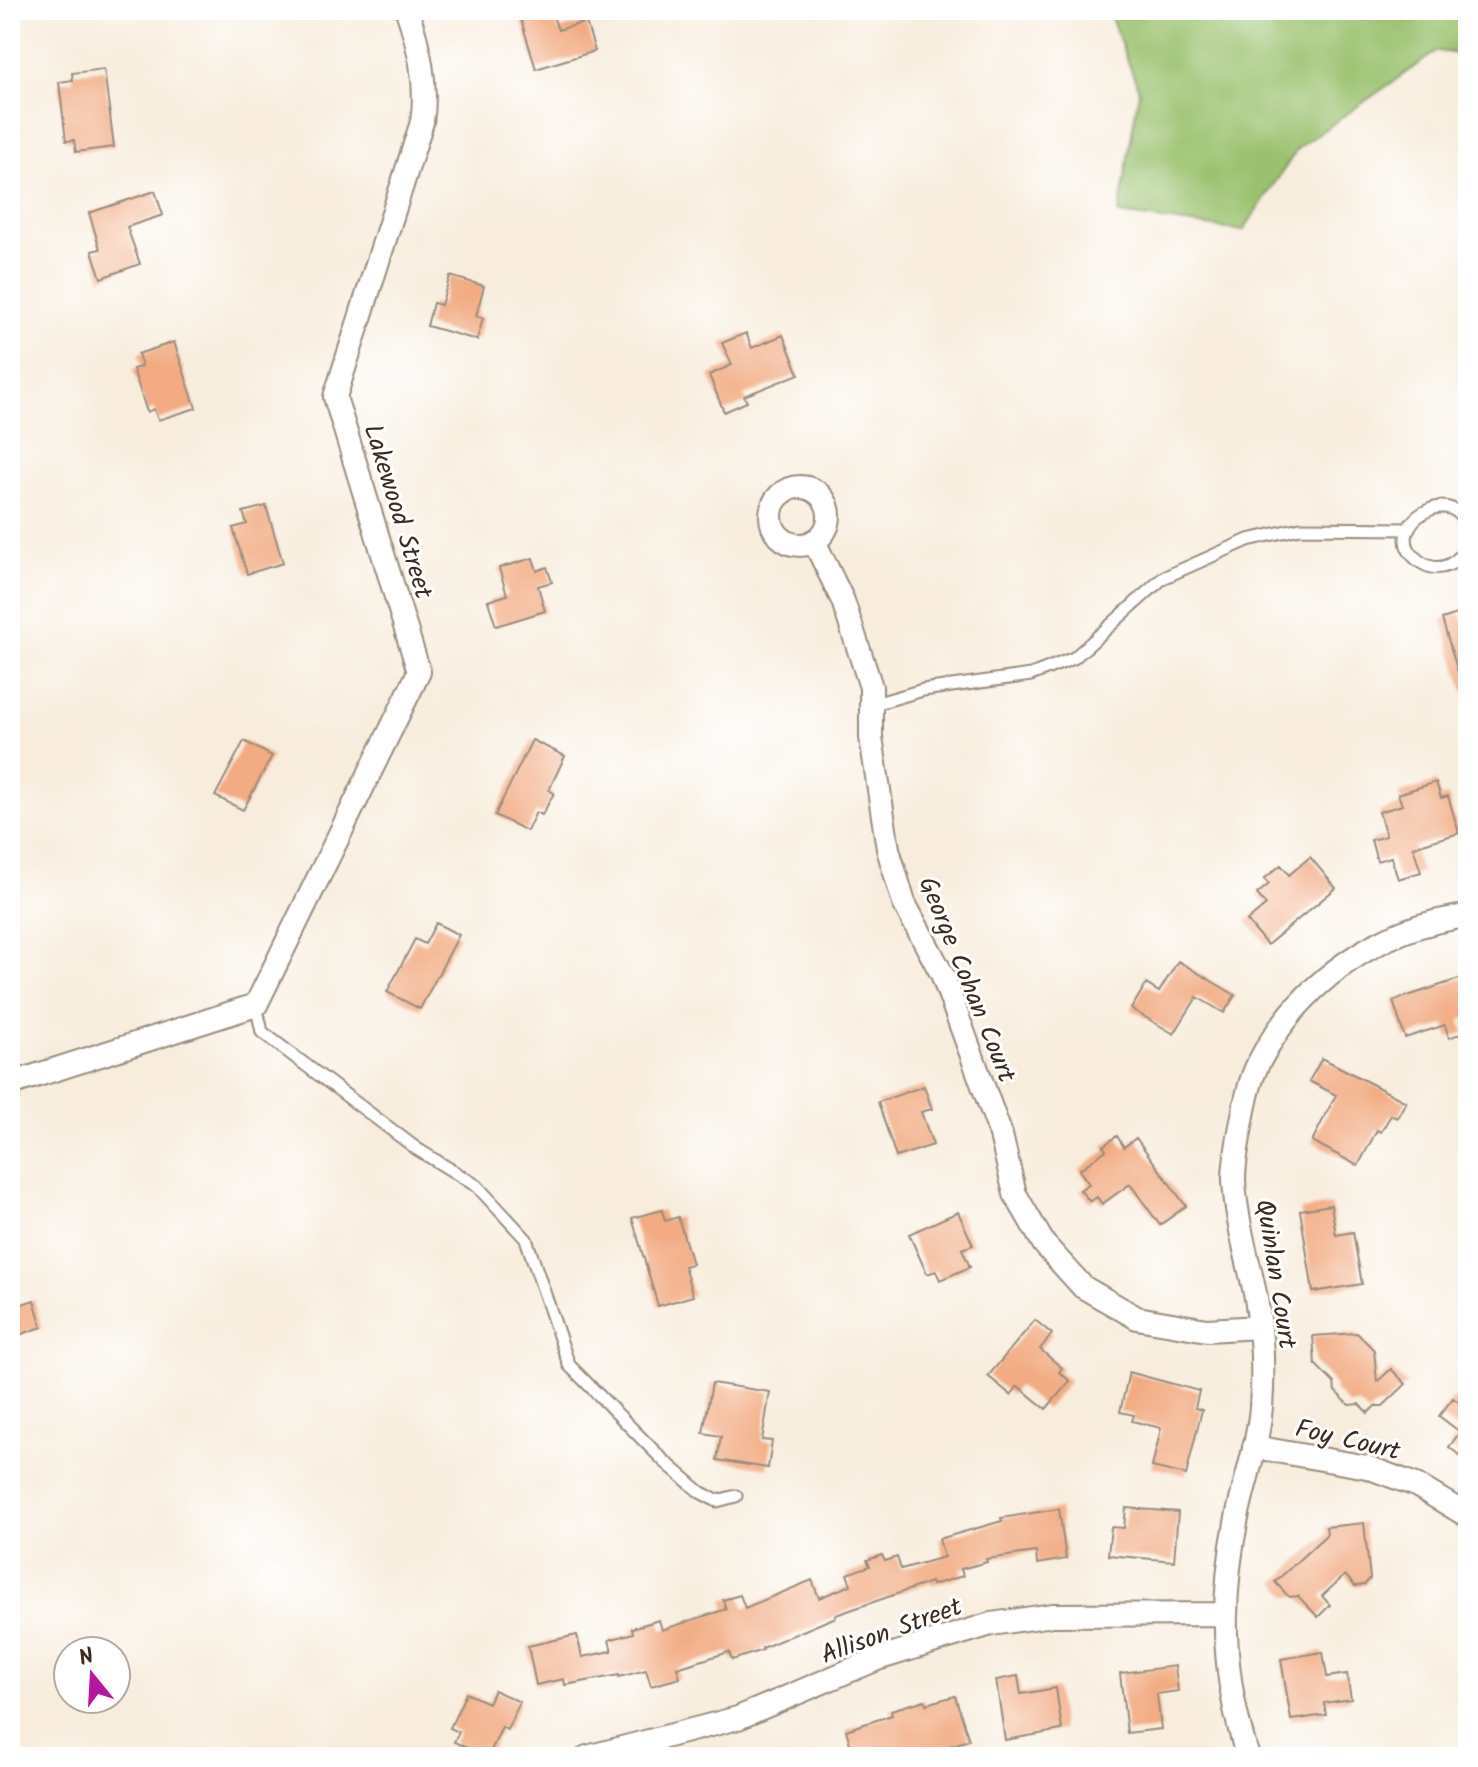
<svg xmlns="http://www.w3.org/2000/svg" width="1478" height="1767" font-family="Kalam,sans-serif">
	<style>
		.green { fill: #9ac16d; stroke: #6a7646; stroke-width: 2 }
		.building { fill: #f2ab82 }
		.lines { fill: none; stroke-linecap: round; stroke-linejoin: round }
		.lane-casing { stroke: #9a8c7e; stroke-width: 15 }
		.street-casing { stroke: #9a8c7e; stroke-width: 26 }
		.lane { stroke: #fff; stroke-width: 11 }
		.street { stroke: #fff; stroke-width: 22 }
		.labels { text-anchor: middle; stroke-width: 6; stroke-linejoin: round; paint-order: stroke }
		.street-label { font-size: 26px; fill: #3b2a1e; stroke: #fff }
	</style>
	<rect width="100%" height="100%" fill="#fff"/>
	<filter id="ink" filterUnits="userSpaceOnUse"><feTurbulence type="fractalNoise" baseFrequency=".0125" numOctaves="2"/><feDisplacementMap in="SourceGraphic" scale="16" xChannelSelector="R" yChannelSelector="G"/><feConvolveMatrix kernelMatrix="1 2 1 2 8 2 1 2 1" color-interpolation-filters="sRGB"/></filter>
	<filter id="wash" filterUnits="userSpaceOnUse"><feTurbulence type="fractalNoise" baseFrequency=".006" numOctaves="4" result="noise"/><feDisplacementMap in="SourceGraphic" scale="32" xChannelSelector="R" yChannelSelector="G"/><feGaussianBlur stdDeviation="1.8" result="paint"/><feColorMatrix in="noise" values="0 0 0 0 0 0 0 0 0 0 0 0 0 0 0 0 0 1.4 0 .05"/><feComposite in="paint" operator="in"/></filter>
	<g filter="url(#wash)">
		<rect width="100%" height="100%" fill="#f8eddd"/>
		<path class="green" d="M 1108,10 L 1468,10 L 1468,55 L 1437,51 L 1298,148 L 1243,231 L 1119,214 L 1139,90 Z"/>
		<g id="blocks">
			<path class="building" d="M 518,10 L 551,10 L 558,30 L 586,22 L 595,51 L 536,69 Z
				M 104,69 L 114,147 L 76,152 L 74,140 L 66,141 L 59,82 L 73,80 L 72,73 Z
				M 155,191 L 163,215 L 127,227 L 140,264 L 101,278 L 92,251 L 100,249 L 89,213 Z
				M 450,276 L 484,286 L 476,316 L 483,318 L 477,340 L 427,326 L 433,303 L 441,305 Z
				M 746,333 L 752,348 L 783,335 L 799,374 L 744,396 L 747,402 L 724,412 L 709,375 L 732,365 L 722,343 Z
				M 174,342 L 196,408 L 158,420 L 154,409 L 147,412 L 133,369 L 142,366 L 138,354 Z
				M 266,506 L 283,563 L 247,574 L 233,528 L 247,524 L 243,512 Z
				M 533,558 L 537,571 L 547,567 L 552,582 L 538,586 L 545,611 L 496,626 L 488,601 L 507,595 L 499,568 Z
				M 1460,613 L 1464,624 L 1468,623 L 1468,691 L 1464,692 L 1442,619 Z
				M 532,740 L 565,756 L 549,790 L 554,793 L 542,815 L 536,812 L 527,831 L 495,815 Z
				M 244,741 L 272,756 L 243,810 L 215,796 Z
				M 1436,782 L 1441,798 L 1448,796 L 1459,833 L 1413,847 L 1421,872 L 1398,879 L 1391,857 L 1377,861 L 1371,840 L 1386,836 L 1379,812 L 1402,805 L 1398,794 Z
				M 1310,857 L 1336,888 L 1267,945 L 1247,921 L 1266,905 L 1257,894 L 1269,884 L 1264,879 L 1281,865 L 1289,875 Z
				M 436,923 L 459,935 L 420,1009 L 387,992 L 415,939 L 425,944 Z
				M 1178,961 L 1235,995 L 1224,1013 L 1197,997 L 1174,1034 L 1131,1009 L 1146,984 L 1159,992 Z
				M 1468,976 L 1468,1018 L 1460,1020 L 1465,1032 L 1449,1038 L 1445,1025 L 1405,1038 L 1393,1001 Z
				M 1322,1058 L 1406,1102 L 1397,1118 L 1391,1115 L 1381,1132 L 1377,1130 L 1358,1166 L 1312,1141 L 1336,1095 L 1309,1081 Z
				M 924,1086 L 932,1109 L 921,1112 L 933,1145 L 896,1157 L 878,1102 Z
				M 1117,1136 L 1124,1147 L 1136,1138 L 1186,1206 L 1160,1225 L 1130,1184 L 1102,1204 L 1097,1197 L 1090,1202 L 1080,1190 L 1089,1184 L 1079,1170 L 1106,1150 L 1103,1146 Z
				M 1331,1205 L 1336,1235 L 1353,1232 L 1362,1284 L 1313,1292 L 1300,1210 Z
				M 662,1210 L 665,1221 L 678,1217 L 692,1264 L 684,1266 L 693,1296 L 658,1306 L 632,1218 Z
				M 958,1212 L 973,1245 L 962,1249 L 970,1267 L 940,1280 L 936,1271 L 927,1274 L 909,1234 Z
				M 34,1300 L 42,1327 L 10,1338 L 10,1308 Z
				M 1035,1320 L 1052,1334 L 1040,1349 L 1062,1368 L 1059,1372 L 1070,1381 L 1046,1409 L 1018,1386 L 1011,1395 L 988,1376 Z
				M 1357,1333 L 1374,1350 L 1377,1382 L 1391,1369 L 1406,1384 L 1383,1406 L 1375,1406 L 1368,1413 L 1359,1404 L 1349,1405 L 1335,1391 L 1334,1383 L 1315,1364 L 1313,1336 Z
				M 1129,1372 L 1199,1391 L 1195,1408 L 1202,1410 L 1186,1475 L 1152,1467 L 1161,1428 L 1132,1421 L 1134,1415 L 1120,1412 Z
				M 712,1383 L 770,1392 L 762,1440 L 772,1441 L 768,1468 L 717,1460 L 721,1436 L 703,1433 Z
				M 1453,1398 L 1468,1409 L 1468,1462 L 1449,1447 L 1460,1432 L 1439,1416 Z
				M 1126,1508 L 1178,1512 L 1174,1561 L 1108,1555 L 1111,1527 L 1124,1528 Z
				M 1059,1509 L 1066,1559 L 1037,1564 L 1036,1552 L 986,1559 L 987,1562 L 961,1569 L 963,1576 L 932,1585 L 931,1582 L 836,1615 L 836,1617 L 762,1648 L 763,1650 L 732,1660 L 729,1652 L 677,1668 L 680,1678 L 651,1686 L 646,1670 L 619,1677 L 619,1675 L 565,1685 L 564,1679 L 536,1685 L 528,1646 L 577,1635 L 582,1657 L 612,1651 L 609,1640 L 633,1633 L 632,1628 L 659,1620 L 662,1630 L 726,1609 L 723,1600 L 740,1595 L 745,1608 L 812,1580 L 819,1598 L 851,1585 L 847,1574 L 870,1566 L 867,1560 L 882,1555 L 885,1561 L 897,1557 L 901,1569 L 944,1557 L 939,1539 L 1002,1521 L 1001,1518 Z
				M 1364,1523 L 1370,1579 L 1364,1585 L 1355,1586 L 1345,1575 L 1322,1596 L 1330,1605 L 1318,1617 L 1298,1596 L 1289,1597 L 1275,1582 L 1327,1534 L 1326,1527 Z
				M 1323,1652 L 1327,1677 L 1347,1674 L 1351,1699 L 1324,1703 L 1326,1715 L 1291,1720 L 1281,1659 Z
				M 1175,1666 L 1178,1691 L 1157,1694 L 1161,1729 L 1127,1733 L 1120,1673 Z
				M 1018,1676 L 1021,1694 L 1056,1688 L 1062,1730 L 1005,1740 L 996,1680 Z
				M 494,1690 L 520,1702 L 507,1730 L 502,1727 L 488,1757 L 454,1742 L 459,1732 L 450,1728 L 466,1693 L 488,1703 Z
				M 955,1696 L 969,1740 L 912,1757 L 854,1757 L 846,1730 L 892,1715 L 891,1710 L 925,1700 L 926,1704 Z"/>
		</g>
	</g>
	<g filter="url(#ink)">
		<use href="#blocks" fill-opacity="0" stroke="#9a8c7e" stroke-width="2"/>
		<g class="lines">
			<defs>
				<path id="lane" d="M 1468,535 C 1461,474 1374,527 1419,561 C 1439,576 1462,563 1468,541
					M 871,705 L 923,690 L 1031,675 L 1074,658 L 1163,578 L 1248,540 L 1300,528 L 1409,529
					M 256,1005 L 262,1032 L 417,1149 L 477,1186 L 526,1239 L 569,1365 L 663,1460 L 700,1492 L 717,1501 L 736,1496"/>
				<path id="street" d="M771 516a29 29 0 1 1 58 0a29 29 0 1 1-58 0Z
					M 814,541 L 843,601 L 871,687 L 871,737 L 888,849 L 904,903 L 942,974 L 1001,1135 L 1015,1194 L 1044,1244 L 1083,1287 L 1137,1318 L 1207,1330 L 1260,1327
					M 10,1084 L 256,1005 L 419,672 L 335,397 L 422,122 C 428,84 419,46 407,10
					M 1254,1447 L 1367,1467 L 1416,1485 L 1468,1516
					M 587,1757 L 738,1718 L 877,1659 L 991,1624 L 1053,1615 L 1224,1614
					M 1248,1757 C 1221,1674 1220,1598 1238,1513 C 1246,1477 1258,1443 1261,1407 C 1264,1370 1262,1334 1256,1298 C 1248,1259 1236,1220 1234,1180 C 1234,1162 1238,1143 1241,1126 C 1245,1105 1249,1081 1259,1062 C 1300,983 1379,926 1468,916"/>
			</defs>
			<use href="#lane" class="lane-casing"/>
			<use href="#street" class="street-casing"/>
			<use href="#lane" class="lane"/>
			<use href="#street" class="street"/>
		</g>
	</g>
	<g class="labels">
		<g class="street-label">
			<text transform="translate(399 511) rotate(73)" y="9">Lakewood Street</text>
			<text transform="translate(968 979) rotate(68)" y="9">George Cohan Court</text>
			<text transform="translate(1277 1274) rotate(81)" y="9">Quinlan Court</text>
			<text transform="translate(1348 1439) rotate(13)" y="9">Foy Court</text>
			<text transform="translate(891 1630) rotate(-20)" y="9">Allison Street</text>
		</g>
	</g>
	<rect width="1478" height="1767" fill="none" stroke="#fff" stroke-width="40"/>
	<g transform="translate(92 1675) rotate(342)"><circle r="38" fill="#ffffff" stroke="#b1aaa5" stroke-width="2"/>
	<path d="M0-6L14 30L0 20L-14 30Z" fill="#b5179e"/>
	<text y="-12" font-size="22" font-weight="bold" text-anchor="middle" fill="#3b2a1e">N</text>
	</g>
</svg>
